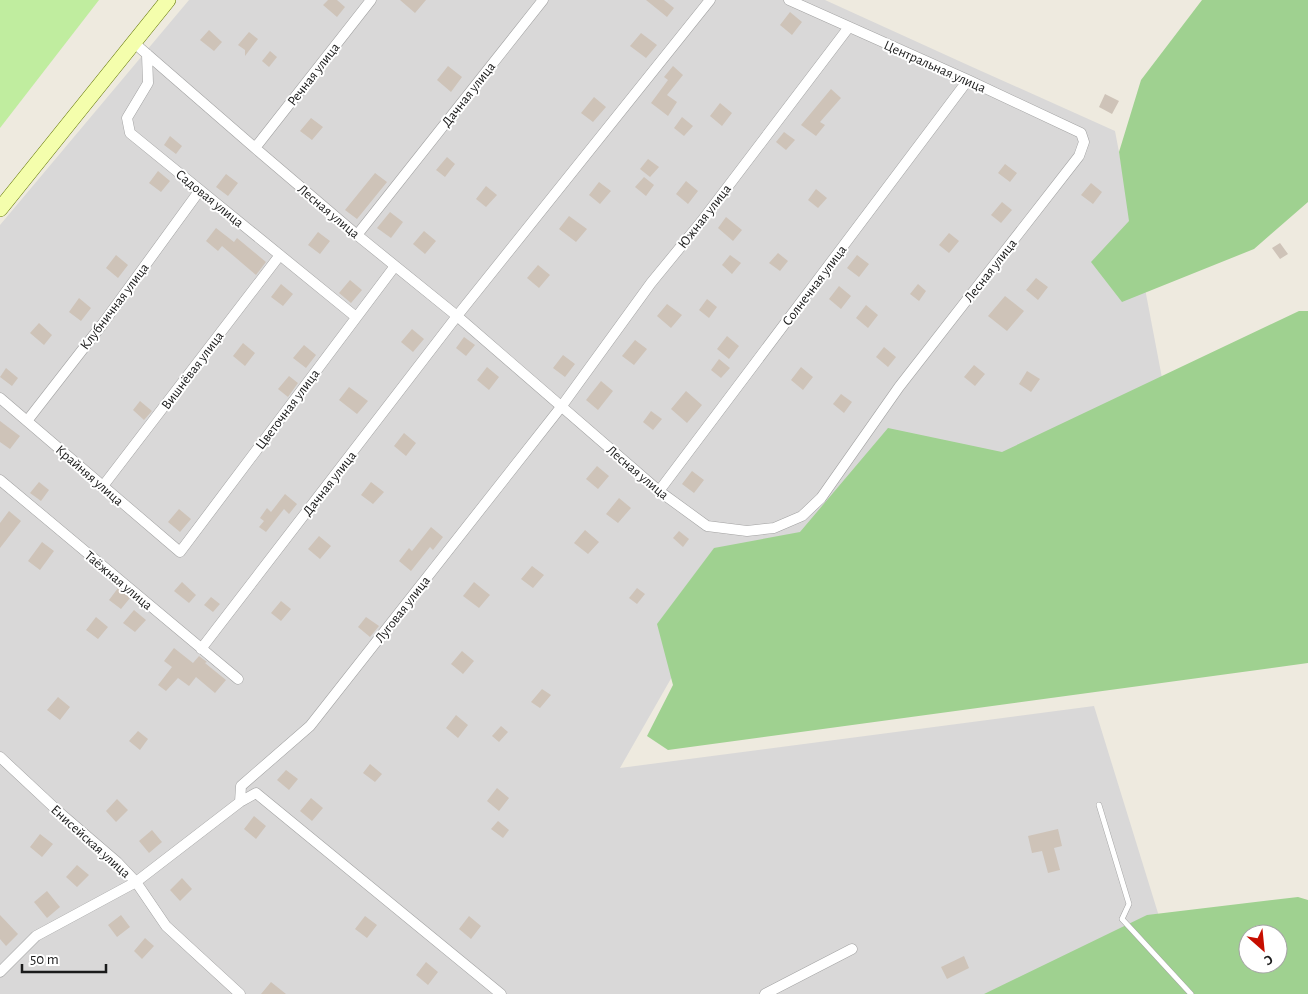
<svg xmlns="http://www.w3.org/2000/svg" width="1308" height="994" font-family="'Alegreya Sans',sans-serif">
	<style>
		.residential { fill: #d9d8d8 }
		.grass { fill: #c0ed9f }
		.forest { fill: #9fd190; fill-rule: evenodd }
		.building { fill: #cec3b8 }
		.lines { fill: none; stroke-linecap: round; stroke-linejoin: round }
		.lane-casing { stroke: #a2a2a2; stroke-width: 6 }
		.street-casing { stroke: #a2a2a2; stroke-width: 11 }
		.secondary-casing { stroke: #5f7400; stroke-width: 16 }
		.lane { stroke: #fff; stroke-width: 5 }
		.street { stroke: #fff; stroke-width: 10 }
		.secondary { stroke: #f4feac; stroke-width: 15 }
		.labels { text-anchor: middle; stroke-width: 4; stroke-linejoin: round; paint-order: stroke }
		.street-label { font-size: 14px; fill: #1b1b1b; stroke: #fff }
	</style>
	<rect width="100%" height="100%" fill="#eeeadf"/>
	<path class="residential" d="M 189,0 L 825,0 L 970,66 L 1115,131 L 1166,399 L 738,561 L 620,768 L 1094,706 L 1183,994 L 0,994 L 0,225 Z"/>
	<path class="grass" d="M 0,0 L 99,0 L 0,128 Z"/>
	<path class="forest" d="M 1202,0 L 1308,0 L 1308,202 L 1254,249 L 1122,302 L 1091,262 L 1129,221 L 1119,152 L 1141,80 Z
		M 1299,311 L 1308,311 L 1308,663 L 668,750 L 647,736 L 673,685 L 657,624 L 714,548 L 800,532 L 888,428 L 1002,452 Z
		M 1298,897 L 1308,900 L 1308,994 L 984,994 L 1147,915 ZM 1248,934 L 1278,934 L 1278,964 L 1248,964 Z"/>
	<path class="building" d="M 328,0 L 337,0 L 345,7 L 337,17 L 323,5 Z
		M 400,0 L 426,0 L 415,13 Z
		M 646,0 L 664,0 L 674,8 L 667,17 Z
		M 790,12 L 802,22 L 792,35 L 780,25 Z
		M 209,30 L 222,42 L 214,51 L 200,40 Z
		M 249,32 L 258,39 L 245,56 L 245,50 L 238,45 Z
		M 641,33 L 657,45 L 646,58 L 630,46 Z
		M 270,51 L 277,57 L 269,67 L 262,61 Z
		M 448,66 L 462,77 L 451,92 L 437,80 Z
		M 673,66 L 683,75 L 667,95 L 677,102 L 668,116 L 651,103 L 668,80 L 664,77 Z
		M 831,89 L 841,98 L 820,122 L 825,125 L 816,136 L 801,125 Z
		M 1105,94 L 1119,101 L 1112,114 L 1099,107 Z
		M 594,97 L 606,107 L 593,122 L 581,113 Z
		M 720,103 L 732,113 L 722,126 L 710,116 Z
		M 682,117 L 693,126 L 684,136 L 674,128 Z
		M 311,118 L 323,127 L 312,140 L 300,131 Z
		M 784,132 L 795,140 L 786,150 L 776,142 Z
		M 170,136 L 182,146 L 176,154 L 164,145 Z
		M 447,157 L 455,164 L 445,177 L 436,170 Z
		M 648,159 L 659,167 L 650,177 L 640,169 Z
		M 1005,164 L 1017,173 L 1010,182 L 998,173 Z
		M 158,171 L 170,181 L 161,192 L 149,183 Z
		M 375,173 L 387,182 L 357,219 L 345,210 Z
		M 226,174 L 238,183 L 228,196 L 216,187 Z
		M 644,177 L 654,185 L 646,196 L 635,187 Z
		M 686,181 L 698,191 L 688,204 L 676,194 Z
		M 599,182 L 611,191 L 600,204 L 589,195 Z
		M 1091,183 L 1102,192 L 1093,204 L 1081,195 Z
		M 486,186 L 497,195 L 486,207 L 476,199 Z
		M 816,189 L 827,198 L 818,208 L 808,200 Z
		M 1002,202 L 1012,210 L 1001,223 L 991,215 Z
		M 390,212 L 403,222 L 391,238 L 377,228 Z
		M 569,216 L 587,229 L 576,242 L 559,229 Z
		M 726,217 L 742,230 L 733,241 L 718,228 Z
		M 216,228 L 234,242 L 237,238 L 266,262 L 256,275 L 222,246 L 218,251 L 206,241 Z
		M 424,231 L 436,241 L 425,254 L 413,244 Z
		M 318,232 L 330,241 L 320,254 L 308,245 Z
		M 949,233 L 959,241 L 949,253 L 939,245 Z
		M 1280,243 L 1288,254 L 1280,259 L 1272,248 Z
		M 778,253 L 788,261 L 780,271 L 769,263 Z
		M 116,255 L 128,265 L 118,278 L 106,268 Z
		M 730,255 L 741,263 L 732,274 L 722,265 Z
		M 857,255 L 869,264 L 859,277 L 847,268 Z
		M 538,265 L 550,275 L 539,288 L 527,278 Z
		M 1036,278 L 1048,287 L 1038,300 L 1026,290 Z
		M 350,280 L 362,290 L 351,303 L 339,293 Z
		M 281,284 L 293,294 L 283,306 L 271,297 Z
		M 918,284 L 926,291 L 919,301 L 910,294 Z
		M 839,286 L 851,296 L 841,309 L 829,299 Z
		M 1005,296 L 1024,311 L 1007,331 L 988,316 Z
		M 79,298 L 91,308 L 81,321 L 69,312 Z
		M 707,299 L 717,307 L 709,318 L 699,310 Z
		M 667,304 L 682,315 L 671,328 L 657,316 Z
		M 866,305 L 878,315 L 868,328 L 856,318 Z
		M 39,323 L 52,335 L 44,345 L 30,333 Z
		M 412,329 L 424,339 L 413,352 L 401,342 Z
		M 727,336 L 739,346 L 729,359 L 717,349 Z
		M 464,337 L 475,345 L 466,356 L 456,348 Z
		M 635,340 L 647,349 L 634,365 L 622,356 Z
		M 243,343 L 255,353 L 245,366 L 233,356 Z
		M 304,345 L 316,355 L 306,368 L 293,358 Z
		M 884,347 L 896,357 L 888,367 L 876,357 Z
		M 563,355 L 575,364 L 565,377 L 553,368 Z
		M 719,359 L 730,368 L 721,378 L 711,370 Z
		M 974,365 L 985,374 L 975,386 L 964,377 Z
		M 487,367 L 499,377 L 489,390 L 477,380 Z
		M 801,367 L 813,377 L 803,390 L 791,380 Z
		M 6,368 L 18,378 L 12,386 L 0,377 Z
		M 1027,371 L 1040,379 L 1031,392 L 1019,384 Z
		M 289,376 L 298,383 L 288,397 L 278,389 Z
		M 601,381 L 613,391 L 598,410 L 586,400 Z
		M 349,387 L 368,401 L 357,414 L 339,400 Z
		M 686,391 L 702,405 L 687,423 L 671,409 Z
		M 841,394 L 852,402 L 844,413 L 833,404 Z
		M 140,401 L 152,411 L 144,420 L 133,410 Z
		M 651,411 L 662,419 L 653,430 L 643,422 Z
		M 0,421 L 20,436 L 10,449 L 0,442 Z
		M 404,433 L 416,443 L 406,456 L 394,446 Z
		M 597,466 L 609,476 L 598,489 L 586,479 Z
		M 692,471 L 704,480 L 694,493 L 682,484 Z
		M 39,482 L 49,490 L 41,501 L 30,493 Z
		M 371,482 L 384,492 L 373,504 L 361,495 Z
		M 285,494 L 297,504 L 289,514 L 284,509 L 266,532 L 259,527 L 264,521 L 260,518 L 267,508 L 271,512 Z
		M 619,498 L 631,508 L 618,523 L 606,514 Z
		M 179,509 L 191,519 L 180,532 L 168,522 Z
		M 9,511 L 21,521 L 0,548 L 0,523 Z
		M 431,527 L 443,537 L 433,550 L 430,547 L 411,571 L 399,561 L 409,548 L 412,551 Z
		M 585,530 L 599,542 L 588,554 L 574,543 Z
		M 679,531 L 689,539 L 683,547 L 673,538 Z
		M 319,536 L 331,546 L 320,559 L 308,549 Z
		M 42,542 L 54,551 L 40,570 L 28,561 Z
		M 532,566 L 544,575 L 533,588 L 521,579 Z
		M 182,582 L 196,595 L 189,603 L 174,591 Z
		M 474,582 L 490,595 L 479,608 L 463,596 Z
		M 118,588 L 130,598 L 121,609 L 109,600 Z
		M 637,588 L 645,594 L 637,604 L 629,598 Z
		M 211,597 L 220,604 L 213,612 L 204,605 Z
		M 281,601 L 291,609 L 281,621 L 271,613 Z
		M 134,610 L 146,620 L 135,632 L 123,623 Z
		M 96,617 L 108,627 L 98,639 L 86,630 Z
		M 366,617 L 379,626 L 370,637 L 358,627 Z
		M 174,648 L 193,663 L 199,656 L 207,662 L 205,663 L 226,680 L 215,693 L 196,677 L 189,686 L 178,678 L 166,691 L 158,685 L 172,667 L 164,661 Z
		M 462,651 L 474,661 L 463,674 L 451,664 Z
		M 542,689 L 551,695 L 540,708 L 531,702 Z
		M 58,697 L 70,707 L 60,720 L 47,710 Z
		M 456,715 L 468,725 L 458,738 L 446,728 Z
		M 501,726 L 508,732 L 499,742 L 492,736 Z
		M 138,731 L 148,739 L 140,750 L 129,741 Z
		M 370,764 L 382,774 L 375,782 L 363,773 Z
		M 286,770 L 298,779 L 289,790 L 277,780 Z
		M 497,788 L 509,798 L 499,811 L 487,801 Z
		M 311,798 L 323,808 L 312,821 L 300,811 Z
		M 117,799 L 128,810 L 116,822 L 106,811 Z
		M 254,816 L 266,826 L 256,839 L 244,829 Z
		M 498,821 L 509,830 L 503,838 L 491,829 Z
		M 1058,829 L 1062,846 L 1054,848 L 1060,870 L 1048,873 L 1042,851 L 1032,853 L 1028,836 Z
		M 152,830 L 162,842 L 149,853 L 139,841 Z
		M 40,834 L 53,844 L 42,857 L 30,847 Z
		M 77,865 L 89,875 L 77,887 L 66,877 Z
		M 182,878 L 192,889 L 180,901 L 170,890 Z
		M 47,891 L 60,907 L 47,918 L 34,902 Z
		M 0,915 L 18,934 L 6,946 L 0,939 Z
		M 121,915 L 130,927 L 117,937 L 108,925 Z
		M 365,916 L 377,925 L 367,938 L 355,929 Z
		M 469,916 L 481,926 L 471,939 L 459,929 Z
		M 145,938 L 154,946 L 142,959 L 134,951 Z
		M 964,956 L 969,968 L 947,979 L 941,967 Z
		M 426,962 L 438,972 L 428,985 L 416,975 Z
		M 271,982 L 286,994 L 261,994 Z"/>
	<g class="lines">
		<defs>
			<path id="lane" d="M 1099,805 L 1129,904 L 1122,919 L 1191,994"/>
			<path id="street" d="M 133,42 L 255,148 L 357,235 L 457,316 L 659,491 L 707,526 L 747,531 L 774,528 L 802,516 L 821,498 L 899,387 L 1079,156 L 1084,142 L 1081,133 L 968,80 L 789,0
				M 147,54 L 148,83 L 127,118 L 130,133 L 356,317
				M 255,148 L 371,0
				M 357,235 L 543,0
				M 0,398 L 180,552 L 395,266
				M 27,421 L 104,322 L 200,190
				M 0,480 L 238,679
				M 103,486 L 280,255
				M 659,491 L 968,80
				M 201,649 L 457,316 L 710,0
				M 0,757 L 60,813 L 117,862 L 136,882 L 166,926 L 240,994
				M 240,802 L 241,786 L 310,726 L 561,407 L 651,283 L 701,222 L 849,27
				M 0,972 L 36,936 L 136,882 L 240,802 L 256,793 L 501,994
				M 765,994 L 852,949"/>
			<path id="secondary" d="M 0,209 L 168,0"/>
		</defs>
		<use href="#lane" class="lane-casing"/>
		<use href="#street" class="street-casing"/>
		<use href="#secondary" class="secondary-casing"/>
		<use href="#lane" class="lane"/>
		<use href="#street" class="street"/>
		<use href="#secondary" class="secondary"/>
	</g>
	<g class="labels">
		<g class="street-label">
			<text transform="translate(935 66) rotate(24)" y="5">Центральная улица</text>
			<text transform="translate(313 74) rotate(-52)" y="5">Речная улица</text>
			<text transform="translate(468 94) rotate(-52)" y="5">Дачная улица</text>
			<text transform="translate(210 198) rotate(39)" y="5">Садовая улица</text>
			<text transform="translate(329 211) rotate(40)" y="5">Лесная улица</text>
			<text transform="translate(704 216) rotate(-52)" y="5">Южная улица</text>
			<text transform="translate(990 270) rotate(-52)" y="5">Лесная улица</text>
			<text transform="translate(814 285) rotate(-53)" y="5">Солнечная улица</text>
			<text transform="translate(114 306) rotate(-53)" y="5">Клубничная улица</text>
			<text transform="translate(192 370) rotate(-53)" y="5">Вишнёвая улица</text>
			<text transform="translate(287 409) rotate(-53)" y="5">Цветочная улица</text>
			<text transform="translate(638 472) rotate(40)" y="5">Лесная улица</text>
			<text transform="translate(90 475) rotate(41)" y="5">Крайняя улица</text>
			<text transform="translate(329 483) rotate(-52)" y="5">Дачная улица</text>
			<text transform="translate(119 580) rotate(40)" y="5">Таёжная улица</text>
			<text transform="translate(402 609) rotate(-52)" y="5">Луговая улица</text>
			<text transform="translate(91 841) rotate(42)" y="5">Енисейская улица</text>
		</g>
	</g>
	<g transform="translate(1263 949) rotate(153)"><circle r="24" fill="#ffffff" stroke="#a4a4a4"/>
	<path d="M0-4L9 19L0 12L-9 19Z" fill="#c60e00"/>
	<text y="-8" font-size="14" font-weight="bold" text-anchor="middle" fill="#1b1b1b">С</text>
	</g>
	<path d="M22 964v8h84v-8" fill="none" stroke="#1b1b1b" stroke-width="2.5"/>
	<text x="30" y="964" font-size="15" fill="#1b1b1b" stroke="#ffffff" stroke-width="4" paint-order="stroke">50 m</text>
</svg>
